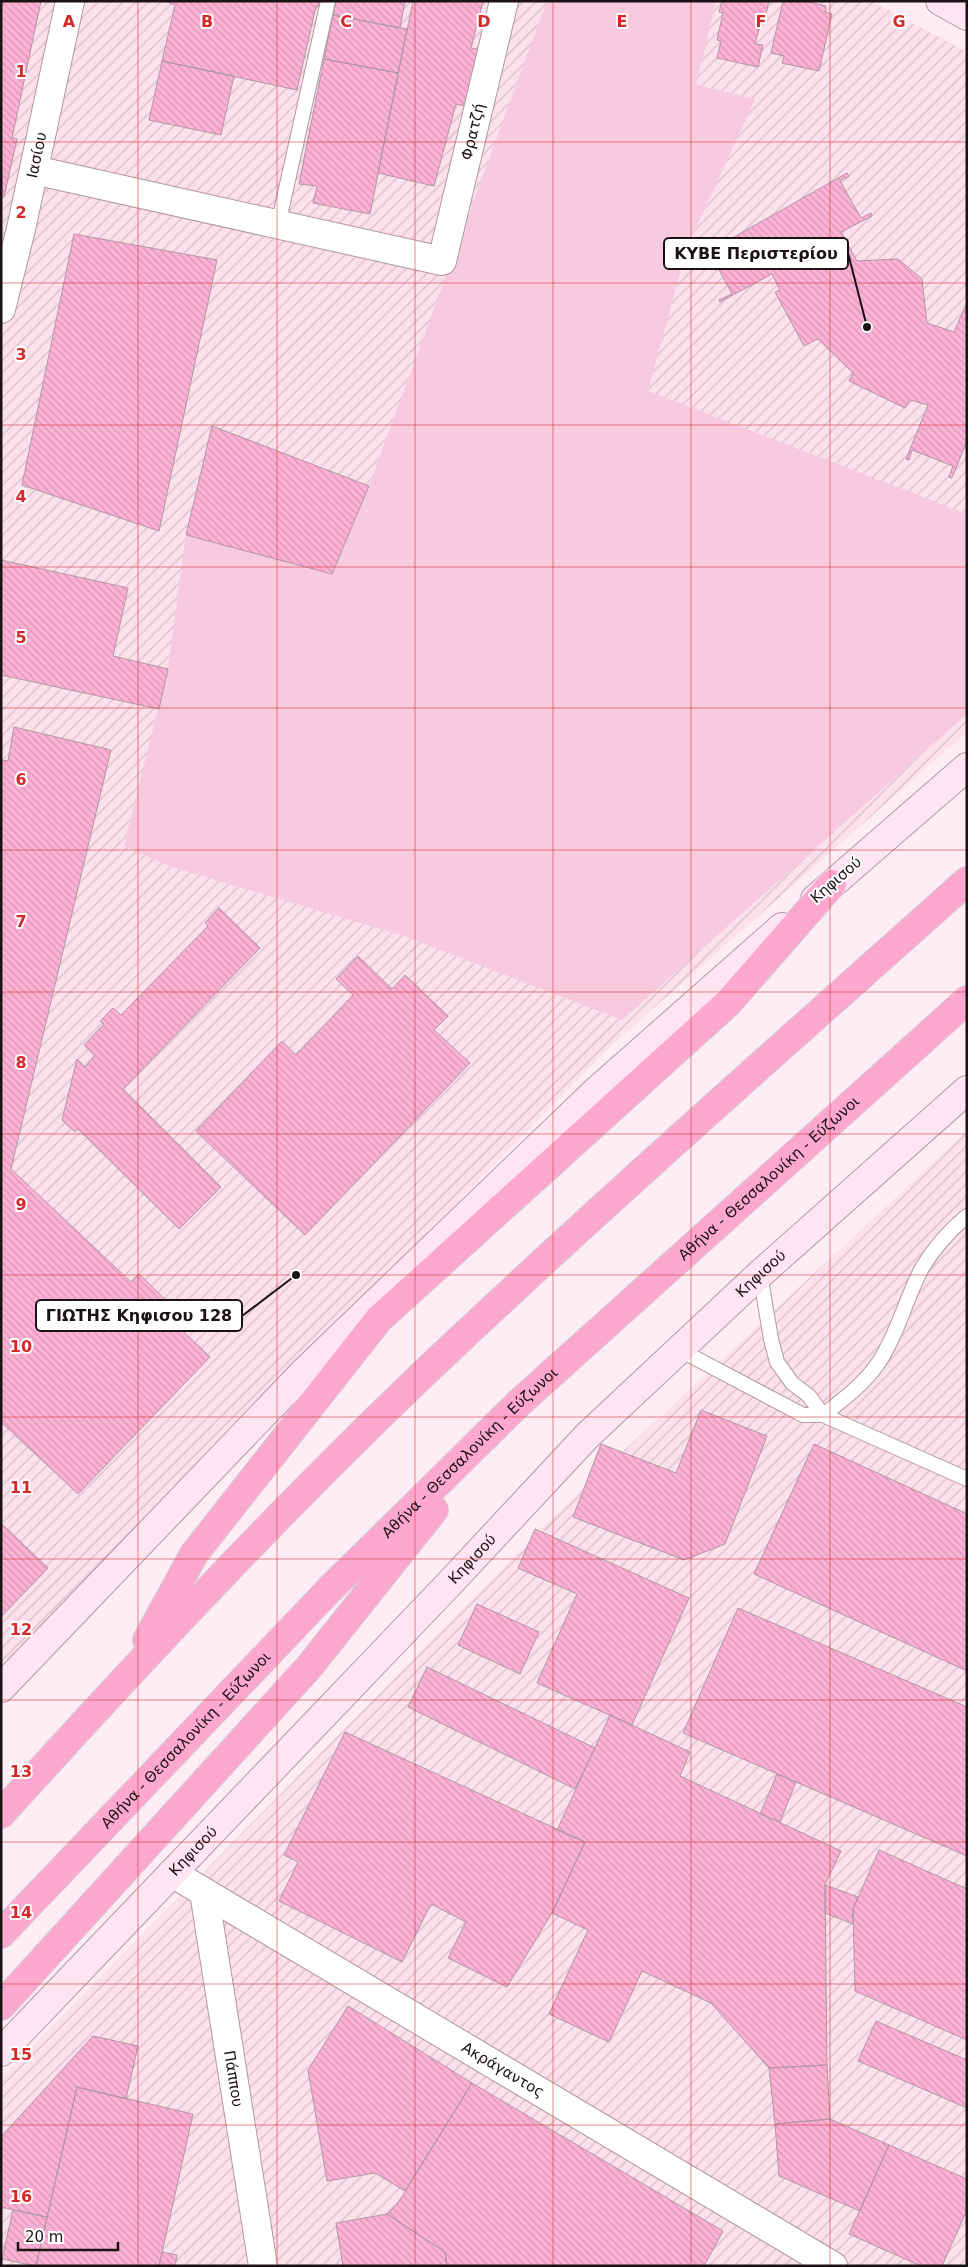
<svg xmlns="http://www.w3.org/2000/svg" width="968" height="2267" font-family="'DejaVu Sans',sans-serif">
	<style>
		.industrial { fill: url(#industrial-furrows) }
		.park { fill: #f8cade }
		.building { fill: url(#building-back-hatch); stroke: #b097a2 }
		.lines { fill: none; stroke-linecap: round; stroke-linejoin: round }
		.service-casing { stroke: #b198a3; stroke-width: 16 }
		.minor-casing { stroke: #b198a3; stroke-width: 30 }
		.secondary-casing { stroke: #b198a3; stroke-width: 30 }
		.motorway-casing { stroke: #d1d0d0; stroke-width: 30 }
		.service { stroke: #fff; stroke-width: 14 }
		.minor { stroke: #fff; stroke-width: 28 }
		.secondary { stroke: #ffe5f1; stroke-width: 28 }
		.motorway { stroke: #fea8d0; stroke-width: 28 }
		.grid { fill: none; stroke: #d62828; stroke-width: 1; stroke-opacity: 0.55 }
		.labels { text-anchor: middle; stroke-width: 4; stroke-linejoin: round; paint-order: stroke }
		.street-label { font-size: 15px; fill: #1b1216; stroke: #fff }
		.grid-label { font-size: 16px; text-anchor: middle; font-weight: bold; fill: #d62828; stroke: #fff; stroke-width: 4; stroke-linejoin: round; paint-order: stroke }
		.leader { fill: none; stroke: #1b1216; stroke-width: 2 }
		.callout-dot { fill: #1b1216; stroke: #fff; stroke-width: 2 }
		.callout { fill: #fff; stroke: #1b1216; stroke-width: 2 }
		.callout-label { font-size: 16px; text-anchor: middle; font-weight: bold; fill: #1b1216 }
	</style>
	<defs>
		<pattern id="industrial-furrows" width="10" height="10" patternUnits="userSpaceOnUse" patternTransform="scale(1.25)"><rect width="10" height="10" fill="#fce0ec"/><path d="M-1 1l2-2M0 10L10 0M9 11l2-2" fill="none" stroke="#d7bfca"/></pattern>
		<pattern id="building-back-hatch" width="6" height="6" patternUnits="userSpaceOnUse" patternTransform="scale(1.25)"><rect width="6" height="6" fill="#fdb1d4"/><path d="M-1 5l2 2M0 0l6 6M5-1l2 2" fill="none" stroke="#d897b5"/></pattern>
	</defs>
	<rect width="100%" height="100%" fill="#feedf4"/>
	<path class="industrial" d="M 1,1 L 871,1 L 967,52 L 967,732 L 613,1044 L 1,1666 Z
		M 967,1131 L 967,2266 L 1,2266 L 1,2078 L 557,1513 Z"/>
	<path class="park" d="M 547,1 L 716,1 L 696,85 L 755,99 L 687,247 L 648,391 L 967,514 L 967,714 L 622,1020 L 407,937 L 169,866 L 124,846 L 168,669 L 186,535 L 332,574 L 369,486 Z"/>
	<path class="building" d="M 1,1 L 41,1 L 12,138 L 17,139 L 4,197 L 1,196 Z
		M 165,1 L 320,1 L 318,7 L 316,6 L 297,90 L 162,61 L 175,5 Z
		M 336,1 L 405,1 L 400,28 L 333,15 Z
		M 413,1 L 483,1 L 471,48 L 481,50 L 466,106 L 456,104 L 434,186 L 378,173 Z
		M 722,1 L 769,1 L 764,22 L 761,22 L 755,44 L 763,45 L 758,67 L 717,58 L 721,41 L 717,40 L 723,13 L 719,12 Z
		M 783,1 L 805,1 L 826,6 L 825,12 L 832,14 L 819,71 L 782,63 L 784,56 L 771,53 Z
		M 333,15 L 407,29 L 398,73 L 324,59 Z
		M 324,59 L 398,73 L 370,214 L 313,203 L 317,186 L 299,184 Z
		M 162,61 L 234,76 L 221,135 L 149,120 Z
		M 847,173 L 849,176 L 840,181 L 861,218 L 871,213 L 872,216 L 841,232 L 857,261 L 898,259 L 922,279 L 927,323 L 954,332 L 967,302 L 967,441 L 952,478 L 949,477 L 953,466 L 912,450 L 909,460 L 906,459 L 928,405 L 910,400 L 905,408 L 849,381 L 853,373 L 818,339 L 804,346 L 775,292 L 780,290 L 772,274 L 720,302 L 719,300 L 732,294 L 711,255 L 699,261 L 697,258 Z
		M 74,234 L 217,260 L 159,531 L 22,485 Z
		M 212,426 L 369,486 L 332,574 L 186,535 Z
		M 1,560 L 128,588 L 113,656 L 168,669 L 159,709 L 1,675 Z
		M 14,727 L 111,750 L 11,1169 L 131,1282 L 139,1274 L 175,1309 L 168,1317 L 210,1357 L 78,1494 L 1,1422 L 1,760 L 8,761 Z
		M 219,908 L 260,948 L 123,1089 L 221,1187 L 179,1229 L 78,1129 L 75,1132 L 62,1120 L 77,1059 L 85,1067 L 95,1056 L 84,1045 L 104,1024 L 100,1021 L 113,1008 L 121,1015 L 208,926 L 205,923 Z
		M 358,956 L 392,989 L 405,975 L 448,1016 L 434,1030 L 470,1063 L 305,1235 L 196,1131 L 282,1041 L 296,1055 L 353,995 L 336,979 Z
		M 701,1410 L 767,1436 L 725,1544 L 684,1560 L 573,1517 L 601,1444 L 676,1473 Z
		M 814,1444 L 967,1514 L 967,1671 L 754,1574 Z
		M 1,1523 L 48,1568 L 1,1617 Z
		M 535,1529 L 689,1598 L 632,1725 L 537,1683 L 577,1594 L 518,1568 Z
		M 477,1604 L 539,1632 L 520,1674 L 458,1645 Z
		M 738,1608 L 967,1707 L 967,1856 L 683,1733 Z
		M 427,1667 L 595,1748 L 575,1789 L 408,1707 Z
		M 610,1715 L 690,1752 L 680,1776 L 841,1851 L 825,1885 L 827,2065 L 769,2068 L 711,2003 L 642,1971 L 609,2042 L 549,2014 L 588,1930 L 552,1913 L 585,1842 L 557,1830 Z
		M 345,1732 L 585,1842 L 552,1913 L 507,1987 L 448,1958 L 466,1922 L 431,1904 L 402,1962 L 279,1901 L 298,1862 L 284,1855 Z
		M 777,1774 L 796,1782 L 780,1822 L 760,1814 Z
		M 879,1850 L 967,1889 L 967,2040 L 855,1991 L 853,1909 Z
		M 825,1885 L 858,1897 L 853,1909 L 853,1924 L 825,1913 Z
		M 348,2006 L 472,2083 L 405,2191 L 375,2173 L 327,2181 L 308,2070 Z
		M 876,2021 L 967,2060 L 967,2108 L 858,2061 Z
		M 93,2036 L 138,2046 L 126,2099 L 77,2087 L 47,2217 L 1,2207 L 1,2137 Z
		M 827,2065 L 830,2119 L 775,2124 L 769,2068 Z
		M 472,2083 L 723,2231 L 704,2266 L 447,2266 L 445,2252 L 387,2214 L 398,2203 Z
		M 77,2087 L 193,2114 L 159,2266 L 36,2266 Z
		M 830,2119 L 889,2145 L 860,2211 L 779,2176 L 775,2124 Z
		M 889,2145 L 967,2179 L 967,2210 L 942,2266 L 921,2266 L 849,2234 Z
		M 13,2210 L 47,2217 L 36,2266 L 2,2259 Z
		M 387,2214 L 445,2252 L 447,2266 L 343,2266 L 336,2223 Z
		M 162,2252 L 177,2255 L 175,2266 L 159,2266 Z"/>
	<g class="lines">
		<defs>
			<path id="service" d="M 278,225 L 328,1
				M 760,1274 L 771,1339 L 777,1362 L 792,1383 L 809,1396 L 823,1415
				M 678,1349 L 803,1415 L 823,1415 L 967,1479
				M 823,1415 C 843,1400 865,1383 879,1362 C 898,1333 906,1298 922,1268 C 934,1248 949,1231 967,1216"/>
			<g id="minor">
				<path id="s1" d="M 34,170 L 442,261 L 504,1"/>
				<path id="s2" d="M 1,309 L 21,229 L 70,1"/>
				<path id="s3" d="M 172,1873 L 833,2266"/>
				<path id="s4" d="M 204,1892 L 263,2266"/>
			</g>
			<g id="secondary">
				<path d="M 940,1 L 967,16"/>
				<path d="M 815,899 L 967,767"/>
				<path d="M 1,1688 L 305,1371 L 595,1092 L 782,927"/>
				<path id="s5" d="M 1,2052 L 449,1584 L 587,1436 L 760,1274 L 967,1090"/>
			</g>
			<g id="motorway">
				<path d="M 147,1640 L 194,1554 L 379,1319 L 728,1003 L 832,884"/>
				<path d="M 1,1814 C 148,1652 297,1492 456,1343 C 623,1186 796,1034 967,881"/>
				<path id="s6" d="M 1,1934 L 329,1590 L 519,1403 L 967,1000"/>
				<path d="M 1,2006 L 309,1667 L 434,1510"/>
			</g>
		</defs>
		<use href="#service" class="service-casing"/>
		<use href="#minor" class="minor-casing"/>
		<use href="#secondary" class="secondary-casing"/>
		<use href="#motorway" class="motorway-casing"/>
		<use href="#service" class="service"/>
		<use href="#minor" class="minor"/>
		<use href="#secondary" class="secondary"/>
		<use href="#motorway" class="motorway"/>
	</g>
	<path class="grid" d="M 138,1 L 138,2266M 277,1 L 277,2266M 415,1 L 415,2266M 553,1 L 553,2266M 691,1 L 691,2266M 830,1 L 830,2266M 1,142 L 967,142M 1,283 L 967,283M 1,425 L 967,425M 1,567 L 967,567M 1,708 L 967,708M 1,850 L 967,850M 1,992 L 967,992M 1,1134 L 967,1134M 1,1275 L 967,1275M 1,1417 L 967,1417M 1,1559 L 967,1559M 1,1700 L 967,1700M 1,1842 L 967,1842M 1,1984 L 967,1984M 1,2125 L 967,2125"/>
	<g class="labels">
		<g class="street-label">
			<text dy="5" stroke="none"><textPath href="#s1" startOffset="551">Φρατζή</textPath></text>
			<text dy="5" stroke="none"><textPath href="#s2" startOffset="158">Ιασίου</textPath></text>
			<text transform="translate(836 880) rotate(-41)" y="5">Κηφισού</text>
			<text dy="5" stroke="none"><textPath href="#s6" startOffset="1078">Αθήνα - Θεσσαλονίκη - Εύζωνοι</textPath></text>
			<text dy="5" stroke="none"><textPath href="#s5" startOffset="1088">Κηφισού</textPath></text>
			<text dy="5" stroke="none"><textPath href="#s6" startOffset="672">Αθήνα - Θεσσαλονίκη - Εύζωνοι</textPath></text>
			<text dy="5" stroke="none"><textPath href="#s5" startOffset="682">Κηφισού</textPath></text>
			<text dy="5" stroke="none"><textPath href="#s6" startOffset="268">Αθήνα - Θεσσαλονίκη - Εύζωνοι</textPath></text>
			<text dy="5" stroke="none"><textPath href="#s5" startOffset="278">Κηφισού</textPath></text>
			<text dy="5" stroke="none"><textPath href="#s3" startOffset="385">Ακράγαντος</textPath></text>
			<text dy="5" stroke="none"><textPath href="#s4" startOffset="189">Πάππου</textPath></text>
		</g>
	</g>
	<g class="grid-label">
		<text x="69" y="27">A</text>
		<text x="207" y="27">B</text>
		<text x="346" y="27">C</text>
		<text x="484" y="27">D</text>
		<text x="622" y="27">E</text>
		<text x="761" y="27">F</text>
		<text x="899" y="27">G</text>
		<text x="21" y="77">1</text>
		<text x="21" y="218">2</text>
		<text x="21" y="360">3</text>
		<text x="21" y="502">4</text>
		<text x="21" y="643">5</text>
		<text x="21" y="785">6</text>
		<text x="21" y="927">7</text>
		<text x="21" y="1068">8</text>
		<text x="21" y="1210">9</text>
		<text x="21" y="1352">10</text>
		<text x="21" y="1493">11</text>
		<text x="21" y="1635">12</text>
		<text x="21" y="1777">13</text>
		<text x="21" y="1918">14</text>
		<text x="21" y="2060">15</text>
		<text x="21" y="2202">16</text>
	</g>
	<path class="leader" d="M867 327L848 253M296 1275L242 1316"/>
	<g class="callout-dot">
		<circle cx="867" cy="327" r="5"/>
		<circle cx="296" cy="1275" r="5"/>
	</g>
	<g class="callout">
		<rect x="664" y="238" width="184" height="31" rx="5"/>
		<rect x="36" y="1300" width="206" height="31" rx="5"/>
	</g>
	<g class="callout-label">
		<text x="756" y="259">ΚΥΒΕ Περιστερίου</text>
		<text x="139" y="1321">ΓΙΩΤΗΣ Κηφισου 128</text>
	</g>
	<rect width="968" height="2267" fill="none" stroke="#1b1216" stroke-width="5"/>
	<path d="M18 2242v8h100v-8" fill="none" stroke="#1b1216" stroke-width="2.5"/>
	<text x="25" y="2242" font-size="15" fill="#1b1216" stroke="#ffffff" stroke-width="4" paint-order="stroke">20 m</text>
</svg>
